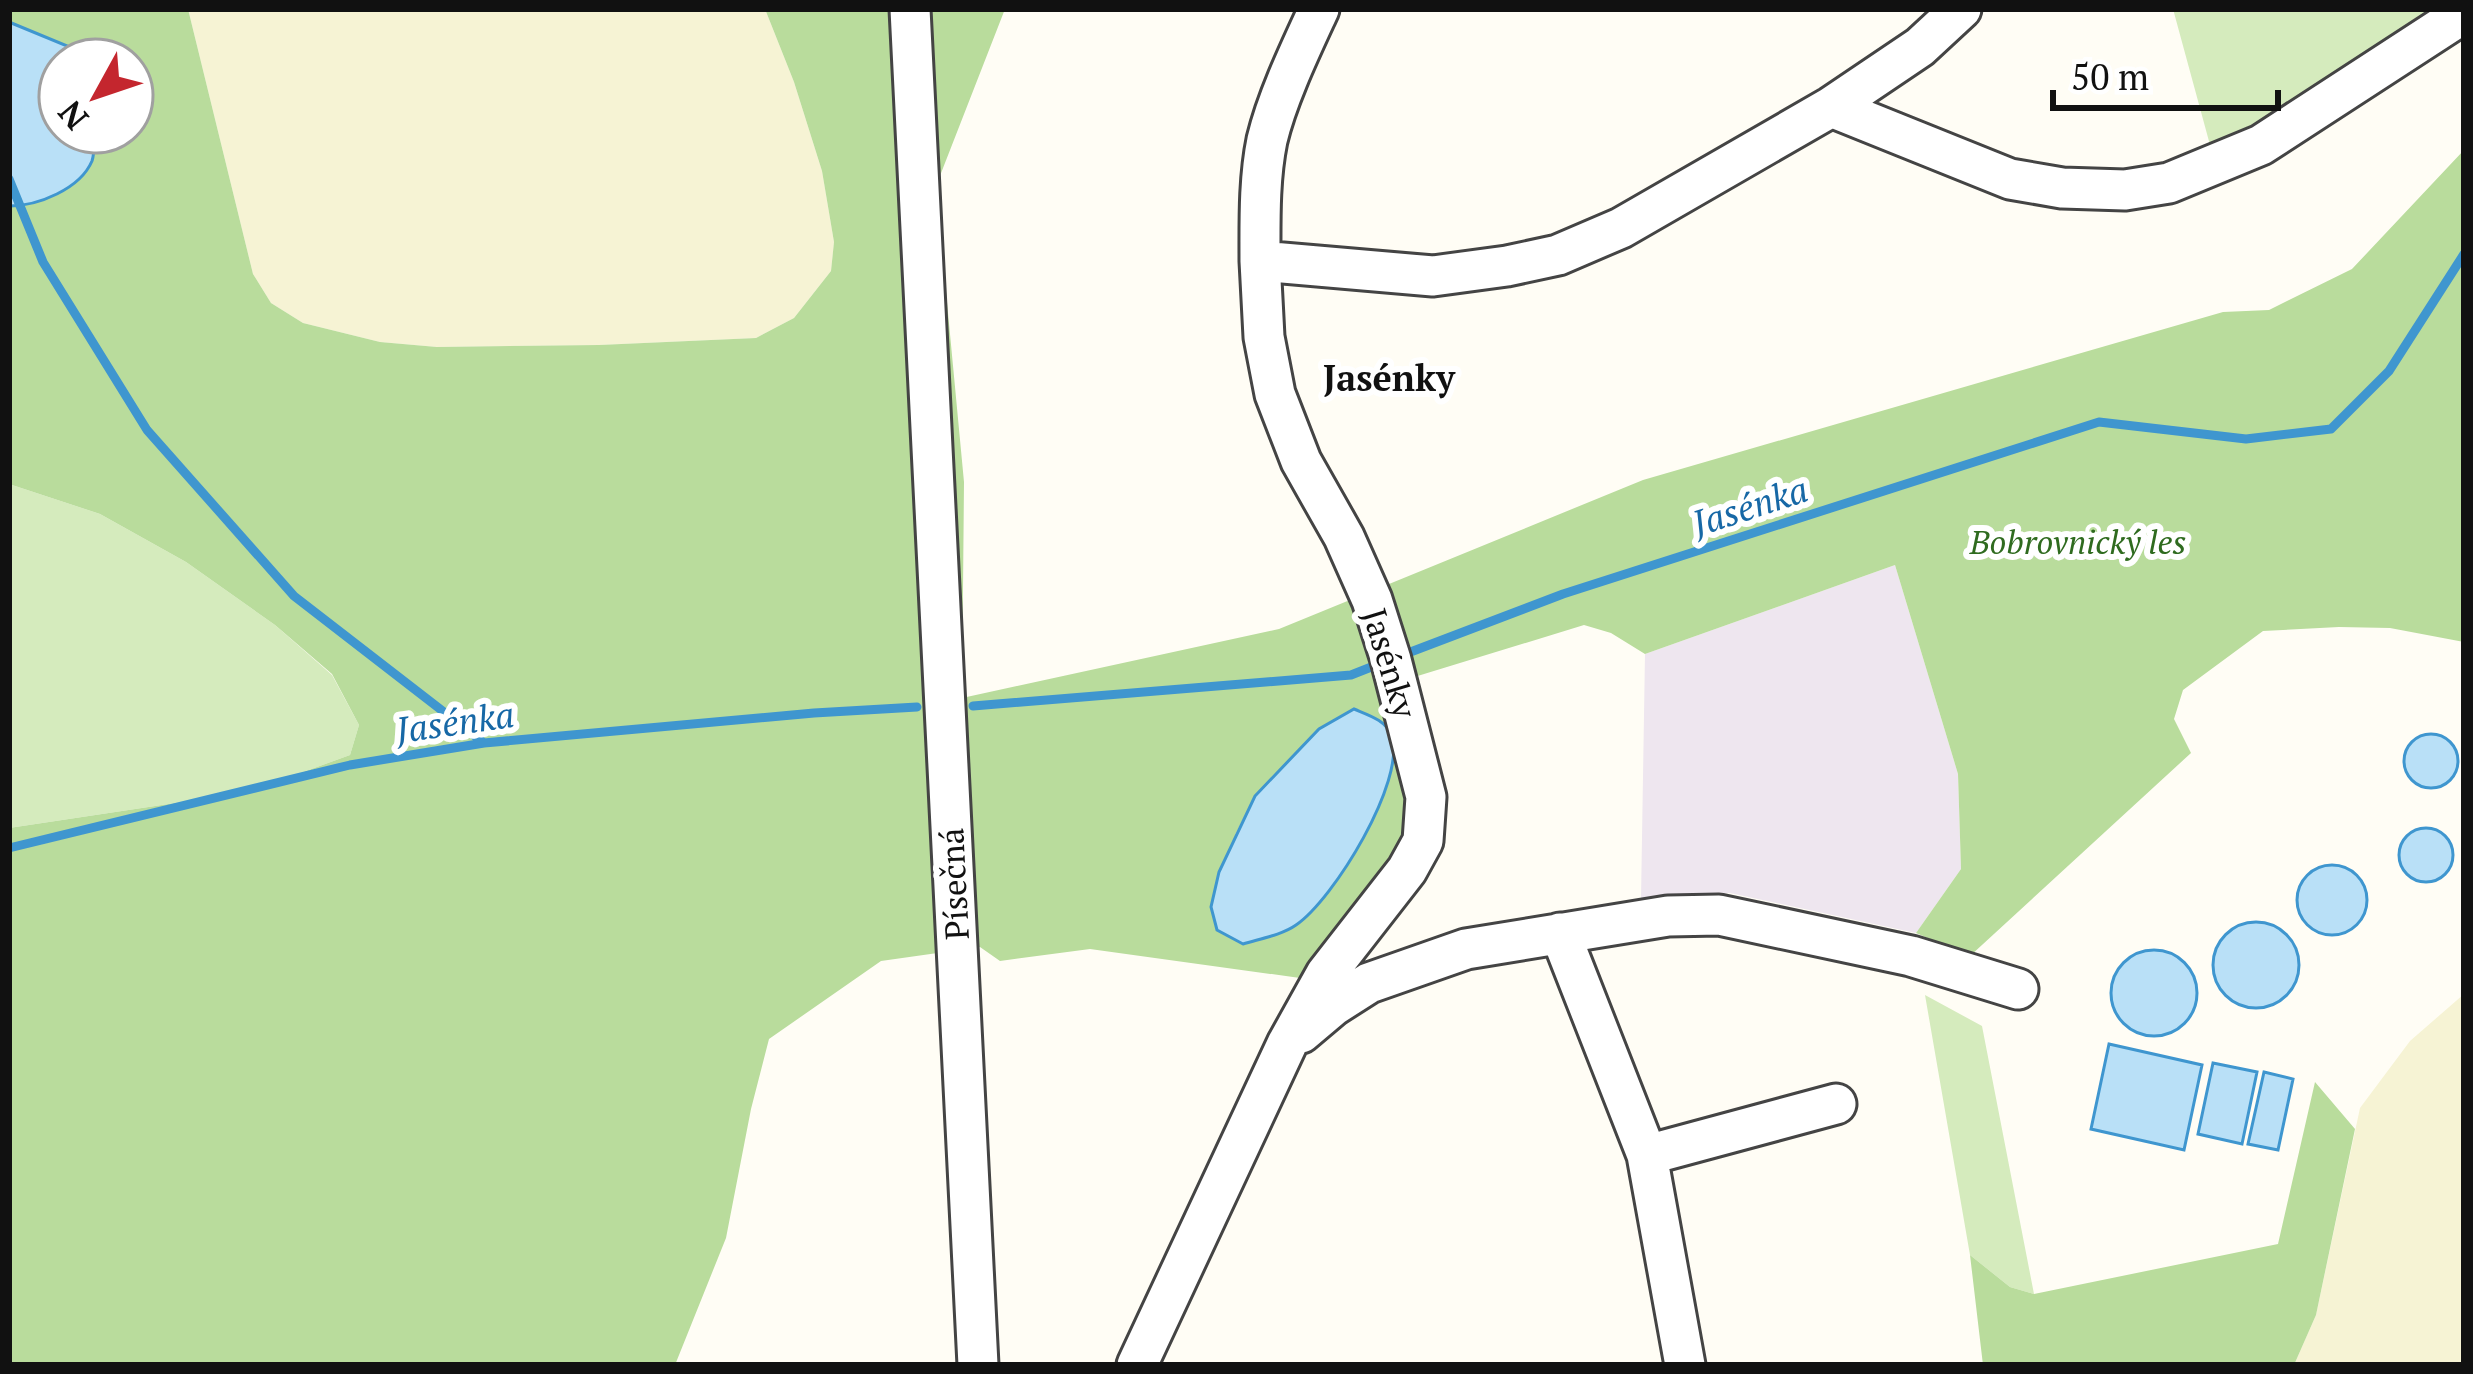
<svg xmlns="http://www.w3.org/2000/svg" width="2473" height="1374" font-family="'PT Serif',serif">
	<style>
		.industrial { fill: #eee6ef }
		.farmland { fill: #f6f3d4 }
		.green { fill: #d5ebbd }
		.forest { fill: #b9dc9c; fill-rule: evenodd }
		.water { fill: #b9e0f7; stroke: #3f96cf; stroke-width: 3 }
		.lines { fill: none; stroke-linecap: round; stroke-linejoin: round }
		.stream { stroke: #3f96cf; stroke-width: 9 }
		.minor-casing { stroke: #444; stroke-width: 45 }
		.minor { stroke: #fff; stroke-width: 39 }
		.labels { text-anchor: middle; stroke-width: 12; stroke-linejoin: round; paint-order: stroke }
		.park-label { font-size: 33px; font-style: italic; fill: #2f6b1f; stroke: #fff }
		.street-label { font-size: 33px; fill: #111; stroke: #fff }
		.neighbourhood-label { font-size: 36px; font-weight: bold; fill: #111; stroke: #fff }
		.water-label { font-size: 36px; font-style: italic; fill: #1768a6; stroke: #fff }
	</style>
	<rect width="100%" height="100%" fill="#fffdf5"/>
	<path class="industrial" d="M 1895,565 L 1958,774 L 1961,869 L 1916,933 L 1730,893 L 1641,899 L 1645,654 Z"/>
	<path class="farmland" d="M 188,9 L 765,9 L 794,82 L 822,171 L 834,242 L 831,271 L 794,318 L 756,338 L 599,345 L 437,347 L 380,342 L 303,323 L 271,303 L 253,274 Z
		M 2464,994 L 2464,1356 L 2461,1365 L 2294,1365 L 2316,1315 L 2360,1108 L 2410,1041 Z"/>
	<path class="green" d="M 2173,9 L 2458,9 L 2213,156 Z
		M 9,484 L 100,514 L 186,562 L 275,625 L 332,675 L 359,725 L 350,755 L 248,792 L 9,828 Z
		M 1925,995 L 1982,1026 L 2034,1294 L 2010,1287 L 1970,1255 Z"/>
	<path class="forest" d="M 9,9 L 188,9 L 253,274 L 271,303 L 303,323 L 380,342 L 437,347 L 599,345 L 756,338 L 794,318 L 831,271 L 834,242 L 822,171 L 794,82 L 765,9 L 1005,9 L 936,186 L 964,482 L 962,698 L 1279,629 L 1643,480 L 2223,312 L 2269,310 L 2352,269 L 2464,150 L 2464,642 L 2390,628 L 2339,627 L 2263,631 L 2183,690 L 2174,719 L 2191,753 L 1970,956 L 1916,933 L 1961,869 L 1958,774 L 1895,565 L 1645,654 L 1611,633 L 1584,625 L 1411,678 L 1407,849 L 1300,978 L 1090,949 L 1000,961 L 980,947 L 881,961 L 769,1039 L 751,1109 L 726,1238 L 675,1365 L 9,1365 L 9,828 L 248,792 L 350,755 L 359,725 L 332,674 L 275,625 L 186,562 L 100,514 L 9,484 L 9,206 L 17,206 L 94,157 L 94,132 L 132,132 L 132,60 L 78,60 L 76,50 L 9,22 ZM 1319,729 L 1235,835 L 1255,796 Z
		M 2315,1082 L 2355,1129 L 2316,1315 L 2294,1365 L 1983,1365 L 1970,1255 L 2010,1287 L 2034,1294 L 2278,1244 Z"/>
	<path class="water" d="M 9,22 L 77,50 L 78,60 L 60,60 L 60,132 L 94,132 C 94,142 95,152 92,161 C 80,189 38,206 9,206 Z
		M 1354,709 C 1368,715 1386,720 1392,736 C 1406,781 1334,899 1296,925 C 1282,935 1259,939 1243,944 L 1217,930 L 1211,907 L 1219,872 L 1255,796 L 1319,729 Z
		M2404 761a27 27 0 1 1 54 0a27 27 0 1 1-54 0Z
		M2399 855a27 27 0 1 1 54 0a27 27 0 1 1-54 0Z
		M2297 900a35 35 0 1 1 70 0a35 35 0 1 1-70 0Z
		M2213 965a43 43 0 1 1 86 0a43 43 0 1 1-86 0Z
		M2111 993a43 43 0 1 1 86 0a43 43 0 1 1-86 0Z
		M 2109,1044 L 2202,1065 L 2184,1150 L 2091,1129 Z
		M 2213,1063 L 2257,1072 L 2242,1144 L 2198,1134 Z
		M 2264,1072 L 2293,1079 L 2278,1150 L 2248,1144 Z"/>
	<g class="lines">
		<path class="stream" d="M 9,179 L 43,262 L 147,430 L 294,596 L 484,743
			M 1400,656 L 1563,594 L 2099,422 L 2246,439 L 2331,429 L 2389,371 L 2464,254
			M 973,706 L 1351,675 L 1384,662
			M 9,848 L 350,765 L 484,743 L 814,713 L 917,707"/>
		<defs>
			<path id="minor" d="M 910,9 L 978,1365
				M 1831,107 L 2010,179 L 2062,188 L 2125,190 L 2169,183 L 2261,145 L 2464,13
				M 1260,261 C 1260,221 1259,179 1267,140 C 1277,98 1301,48 1319,9
				M 1560,933 L 1647,1155 L 1685,1365
				M 1301,1033 L 1333,1006 L 1369,983 L 1466,949 L 1668,916 L 1719,915 L 1911,956 L 2018,989
				M 1647,1155 L 1836,1104
				M 1137,1365 L 1287,1044 L 1326,974 L 1407,870 L 1423,841 L 1426,797 L 1391,660 L 1372,600 L 1344,537 L 1301,461 L 1275,394 L 1264,337 L 1260,261 L 1433,276 L 1507,266 L 1558,255 L 1621,228 L 1831,107 L 1920,47 L 1961,9"/>
		</defs>
		<use href="#minor" class="minor-casing"/>
		<use href="#minor" class="minor"/>
	</g>
	<g class="labels">
		<g class="park-label">
			<text x="2078" y="554">Bobrovnický les</text>
		</g>
		<g class="street-label">
			<text transform="translate(1390 663) rotate(73)" y="12">Jasénky</text>
			<text transform="translate(954 884) rotate(-93)" y="12">Písečná</text>
		</g>
		<g class="neighbourhood-label">
			<text x="1389" y="391">Jasénky</text>
		</g>
		<g class="water-label">
			<text transform="translate(1750 506) rotate(-18)" y="13">Jasénka</text>
			<text transform="translate(455 722) rotate(-8)" y="13">Jasénka</text>
		</g>
	</g>
	<rect width="2473" height="1374" fill="none" stroke="#111111" stroke-width="24"/>
	<g transform="translate(96 96) rotate(230)"><circle r="57" fill="#ffffff" stroke="#a0a0a0" stroke-width="3"/>
	<path d="M0-9L21 45L0 30L-21 45Z" fill="#c4262e"/>
	<text y="-18" font-size="33" font-weight="bold" text-anchor="middle" fill="#111111">N</text>
	</g>
	<path d="M2053 90v18h225v-18" fill="none" stroke="#111111" stroke-width="6"/>
	<text x="2071" y="90" font-size="36" fill="#111111" stroke="#ffffff" stroke-width="9" paint-order="stroke">50 m</text>
</svg>
